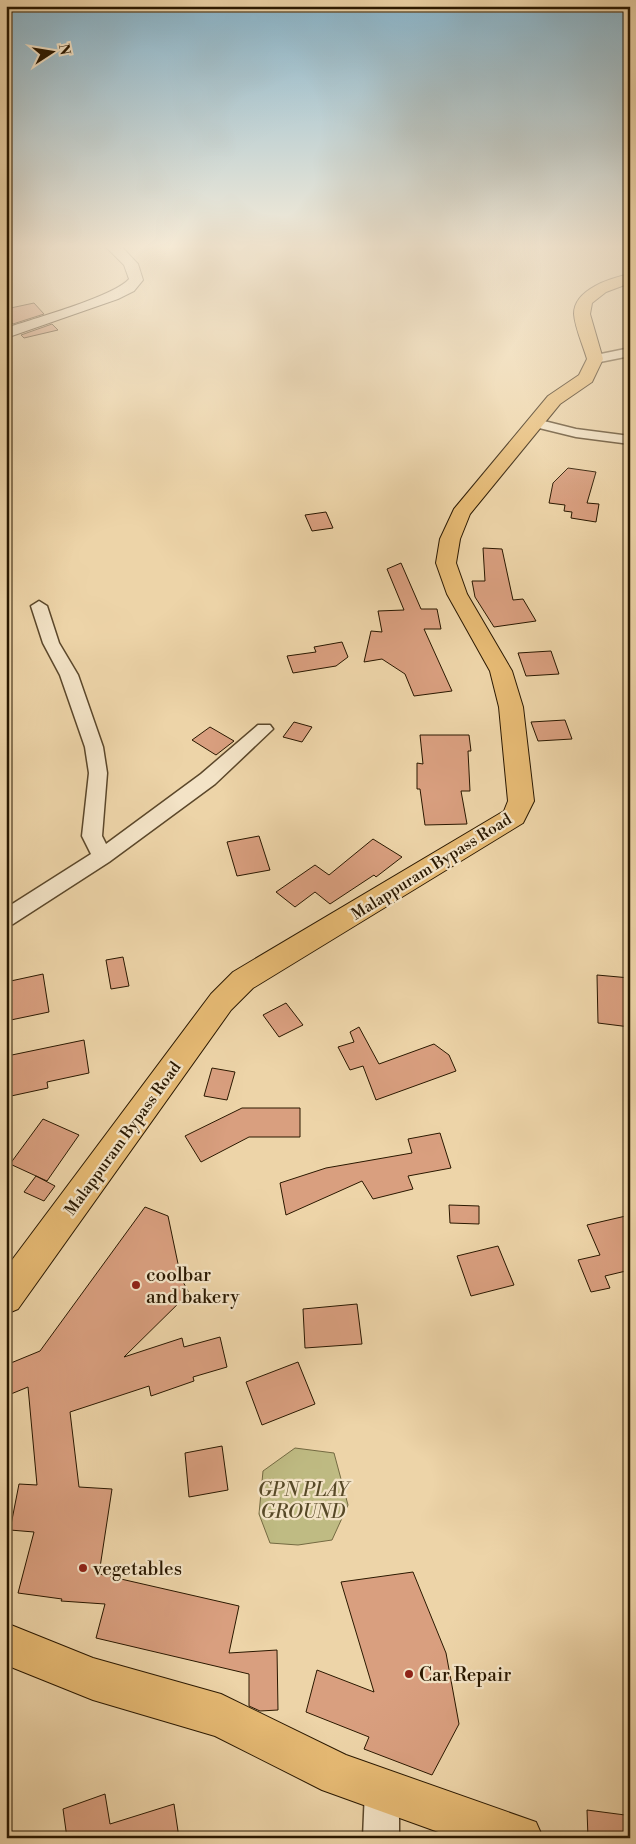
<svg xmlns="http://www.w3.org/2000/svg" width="636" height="1844" font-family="'Libre Bodoni',serif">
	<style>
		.green { fill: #bfbb83; stroke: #746a42 }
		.building { fill: #d99f7f; stroke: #2a1800 }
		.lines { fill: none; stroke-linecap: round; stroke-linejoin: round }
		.street-casing { stroke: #5b472a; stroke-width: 3 }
		.secondary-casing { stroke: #2a1800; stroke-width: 2 }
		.primary-casing { stroke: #2a1800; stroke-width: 2 }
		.highway-casing { stroke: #2a1800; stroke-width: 2 }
		.street { fill: #f3e3c6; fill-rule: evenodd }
		.secondary { fill: #f3e3c6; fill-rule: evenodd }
		.primary { fill: #e6ba74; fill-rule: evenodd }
		.highway { fill: #e6ba74; fill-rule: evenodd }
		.poi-dot { fill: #8f2418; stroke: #f3e3c6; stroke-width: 2 }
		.labels { text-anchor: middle; stroke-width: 4.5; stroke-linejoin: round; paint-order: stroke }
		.street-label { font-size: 16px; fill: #2a1800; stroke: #f3e3c6 }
		.near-poi-label { font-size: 19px; fill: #2a1800; stroke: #f3e3c6; text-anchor: start }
		.near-park-label { font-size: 19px; font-style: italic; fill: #574927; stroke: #f3e3c6 }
	</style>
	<rect width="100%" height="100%" fill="#edd4a8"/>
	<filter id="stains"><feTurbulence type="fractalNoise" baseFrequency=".004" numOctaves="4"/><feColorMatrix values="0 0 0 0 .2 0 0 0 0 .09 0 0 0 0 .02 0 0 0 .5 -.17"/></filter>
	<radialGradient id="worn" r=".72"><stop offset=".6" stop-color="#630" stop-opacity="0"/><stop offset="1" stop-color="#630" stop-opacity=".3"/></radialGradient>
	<path class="green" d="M 295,1448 L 334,1453 L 348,1505 L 332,1540 L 298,1545 L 270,1543 L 259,1514 L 263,1471 Z"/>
	<path class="building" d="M 34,303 L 44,314 L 13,324 L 6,316 L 6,309 Z
		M 52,324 L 58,330 L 24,338 L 21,335 Z
		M 568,468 L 596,472 L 587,503 L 599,504 L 596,522 L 571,518 L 572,512 L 564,511 L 565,505 L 549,503 L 553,483 Z
		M 326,512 L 333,528 L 312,531 L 305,515 Z
		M 483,548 L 502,549 L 513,600 L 523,599 L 536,621 L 494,627 L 475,597 L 472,581 L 485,581 Z
		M 401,563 L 421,609 L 437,609 L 441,629 L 424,629 L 452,691 L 414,696 L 405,674 L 382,659 L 364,662 L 371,631 L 382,632 L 378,611 L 404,610 L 387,569 Z
		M 342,642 L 348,657 L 336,666 L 293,673 L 287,656 L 316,652 L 314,647 Z
		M 551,651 L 559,674 L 526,676 L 518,653 Z
		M 565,720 L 572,739 L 538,741 L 531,722 Z
		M 294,722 L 312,727 L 302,742 L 283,737 Z
		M 210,727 L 234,741 L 216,755 L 192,740 Z
		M 420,735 L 469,735 L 471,751 L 468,751 L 470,791 L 461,791 L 467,824 L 425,825 L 420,789 L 417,789 L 417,763 L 423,764 Z
		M 259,836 L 270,870 L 237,876 L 227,842 Z
		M 373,839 L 402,857 L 376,877 L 374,875 L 330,904 L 315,892 L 295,907 L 276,892 L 315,865 L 329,875 Z
		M 123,957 L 129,986 L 111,989 L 106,960 Z
		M 43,974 L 49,1012 L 6,1021 L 6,982 Z
		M 597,975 L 630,978 L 630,1027 L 598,1023 Z
		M 286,1003 L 303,1025 L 279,1037 L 263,1015 Z
		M 359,1027 L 379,1064 L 434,1044 L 449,1055 L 456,1071 L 376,1100 L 363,1066 L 350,1070 L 338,1047 L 354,1042 L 350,1032 Z
		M 84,1040 L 89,1073 L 47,1082 L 48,1088 L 11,1096 L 7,1056 Z
		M 212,1068 L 235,1072 L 227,1100 L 204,1096 Z
		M 242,1108 L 300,1108 L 300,1137 L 249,1137 L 201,1162 L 185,1136 Z
		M 43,1119 L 79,1135 L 47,1181 L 10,1164 Z
		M 440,1133 L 451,1168 L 408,1176 L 413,1189 L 373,1199 L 362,1181 L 286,1215 L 280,1183 L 326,1168 L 412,1153 L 408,1139 Z
		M 36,1176 L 55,1186 L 44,1201 L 24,1192 Z
		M 449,1205 L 479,1206 L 479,1224 L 450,1223 Z
		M 145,1207 L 168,1216 L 181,1278 L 189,1293 L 124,1357 L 182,1338 L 184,1347 L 220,1337 L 227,1367 L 193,1377 L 194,1381 L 151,1396 L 149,1386 L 70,1412 L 79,1487 L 112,1489 L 99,1574 L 239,1606 L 229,1653 L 277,1650 L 278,1710 L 260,1711 L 249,1706 L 249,1674 L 96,1638 L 105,1604 L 61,1601 L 62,1599 L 18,1593 L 34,1532 L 10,1530 L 19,1484 L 37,1485 L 28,1387 L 6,1396 L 6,1365 L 40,1351 Z
		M 630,1215 L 630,1270 L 605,1276 L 610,1288 L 591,1292 L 578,1260 L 600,1255 L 587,1225 Z
		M 498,1246 L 514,1285 L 471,1296 L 457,1256 Z
		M 357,1304 L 362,1344 L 305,1348 L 303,1309 Z
		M 298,1362 L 315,1404 L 262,1425 L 246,1382 Z
		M 222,1446 L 228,1490 L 189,1497 L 185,1453 Z
		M 413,1572 L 446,1653 L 459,1724 L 432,1775 L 364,1749 L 369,1737 L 306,1712 L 317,1670 L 374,1692 L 341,1582 Z
		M 105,1794 L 110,1824 L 174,1804 L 179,1838 L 67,1838 L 63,1809 Z
		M 587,1810 L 625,1815 L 626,1838 L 588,1838 Z"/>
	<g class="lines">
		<defs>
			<path id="street" d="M 630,348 L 630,356 L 595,363 L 589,359 L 591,356 Z
				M 536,419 L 576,429 L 630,436 L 630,444 L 576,437 L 531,426 L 529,423 Z
				M 39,601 L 47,606 L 59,643 L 78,675 L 103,747 L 107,773 L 102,836 L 106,844 L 201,774 L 258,725 L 270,725 L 273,729 L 215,784 L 109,862 L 13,924 L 6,926 L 6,908 L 91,854 L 82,836 L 89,773 L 85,747 L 60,675 L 43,643 L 31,606 Z
				M 382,1773 L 394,1778 L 399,1790 L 399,1838 L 363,1838 L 365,1790 L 370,1778 Z"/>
			<path id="secondary" d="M 104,245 L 120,245 L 138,264 L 143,280 L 134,291 L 118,299 L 6,338 L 6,328 C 32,319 113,297 129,279 L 124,265 Z"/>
			<path id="primary" d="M 6,1623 L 93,1658 L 221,1694 L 346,1755 L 536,1822 L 543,1838 L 455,1838 L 322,1790 L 215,1736 L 93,1700 L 6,1665 Z"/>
			<path id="highway" d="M 630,274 L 630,283 L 606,292 L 592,303 L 590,314 L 603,359 L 592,382 L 560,404 L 470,514 L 460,539 L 456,563 L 467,594 L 512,671 L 523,707 L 534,801 L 523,823 L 253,988 L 231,1010 L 18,1309 L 6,1314 L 6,1268 L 211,994 L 233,972 L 504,811 L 508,801 L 499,707 L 490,671 L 447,594 L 436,563 L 440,539 L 454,509 L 548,396 L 579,375 L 587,359 C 583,345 575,328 574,314 C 574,289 611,278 630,274 Z"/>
		</defs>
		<use href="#street" class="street-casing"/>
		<use href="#secondary" class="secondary-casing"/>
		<use href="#primary" class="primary-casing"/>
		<use href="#highway" class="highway-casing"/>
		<use href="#street" class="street"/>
		<use href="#secondary" class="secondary"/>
		<use href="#primary" class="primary"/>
		<use href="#highway" class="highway"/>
	</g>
	<linearGradient id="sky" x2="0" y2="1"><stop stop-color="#88b6ce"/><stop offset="0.49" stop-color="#f7ecd8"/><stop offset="1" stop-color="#f7ecd8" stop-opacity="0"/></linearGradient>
	<rect width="636" height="503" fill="url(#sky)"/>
	<g class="poi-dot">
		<circle cx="136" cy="1285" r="5"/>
		<circle cx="83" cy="1568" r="5"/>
		<circle cx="409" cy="1674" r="5"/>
	</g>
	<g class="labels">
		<g class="street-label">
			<text transform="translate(431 866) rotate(-32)" y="6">Malappuram Bypass Road</text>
			<text transform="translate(122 1138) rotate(-54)" y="6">Malappuram Bypass Road</text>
		</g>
		<g class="near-poi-label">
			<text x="146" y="1281">coolbar<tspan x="146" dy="22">and bakery</tspan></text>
			<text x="93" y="1575">vegetables</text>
			<text x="419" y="1681">Car Repair</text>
		</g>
		<g class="near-park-label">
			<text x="303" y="1496">GPN PLAY<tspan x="303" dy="22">GROUND</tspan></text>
		</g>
	</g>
	<rect width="636" height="1844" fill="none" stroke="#edd4a8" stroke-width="25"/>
	<rect x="8" y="8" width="621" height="1829" fill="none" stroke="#2a1800" stroke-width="2.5"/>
	<rect x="12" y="12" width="611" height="1819" fill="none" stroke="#2a1800"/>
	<g transform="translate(52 52) rotate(78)" stroke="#f3e3c6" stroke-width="4" paint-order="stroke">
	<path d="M0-4L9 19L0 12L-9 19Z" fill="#2a1800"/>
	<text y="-8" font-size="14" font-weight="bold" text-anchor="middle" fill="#2a1800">N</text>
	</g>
	<rect width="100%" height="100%" filter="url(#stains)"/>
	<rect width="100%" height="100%" fill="url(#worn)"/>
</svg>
